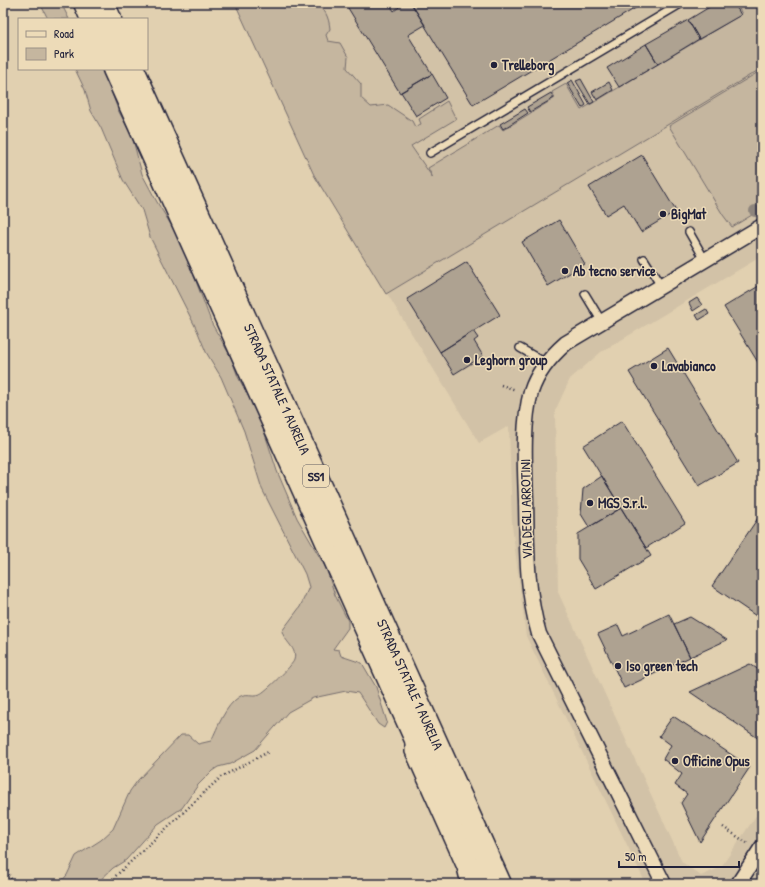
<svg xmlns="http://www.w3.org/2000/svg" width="765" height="887" font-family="'Patrick Hand',sans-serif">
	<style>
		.built { fill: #d2c2a7 }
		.green { fill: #c5b69f; stroke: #746c6d }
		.building { fill: #aea291; stroke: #22223b }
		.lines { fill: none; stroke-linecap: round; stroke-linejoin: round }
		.lane-casing { stroke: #22223b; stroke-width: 10 }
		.street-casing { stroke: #22223b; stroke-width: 17 }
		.highway-casing { stroke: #22223b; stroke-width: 25 }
		.path { stroke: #22223b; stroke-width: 2.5; stroke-dasharray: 1 3; stroke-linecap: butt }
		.lane { stroke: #eddbb8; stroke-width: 7 }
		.street { stroke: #eddbb8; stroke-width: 14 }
		.highway { stroke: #eddbb8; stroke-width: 22 }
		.tree { fill: #8e857d }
		.poi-dot { fill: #22223b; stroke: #eddbb8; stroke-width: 1.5 }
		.labels { text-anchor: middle; stroke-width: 3; stroke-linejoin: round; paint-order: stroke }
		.shield { fill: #eddbb8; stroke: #5f5a60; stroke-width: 1 }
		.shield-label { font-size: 13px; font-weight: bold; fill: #22223b }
		.poi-label { font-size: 14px; font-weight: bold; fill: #22223b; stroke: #eddbb8; text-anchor: start }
		.street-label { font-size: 14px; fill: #22223b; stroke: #eddbb8 }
	</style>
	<rect width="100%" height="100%" fill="#e1d0b0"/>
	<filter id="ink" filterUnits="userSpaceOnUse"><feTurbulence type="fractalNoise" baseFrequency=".025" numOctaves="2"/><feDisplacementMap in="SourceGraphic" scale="8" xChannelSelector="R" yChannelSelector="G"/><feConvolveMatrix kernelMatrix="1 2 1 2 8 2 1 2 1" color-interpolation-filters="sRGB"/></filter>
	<g filter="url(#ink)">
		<path class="built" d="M 235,3 L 762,3 L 762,256 L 601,352 L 570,379 L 555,411 L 558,592 L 682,862 L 701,876 L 721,867 L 762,807 L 762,884 L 646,884 L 526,636 L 512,525 L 509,426 L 479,443 L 314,175 Z"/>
		<path class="green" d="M 40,3 L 61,3 L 69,19 L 48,19 Z
			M 235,3 L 314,3 C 325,7 329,18 330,29 L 326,35 L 328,41 L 340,43 L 348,57 L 347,68 L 361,84 L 361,98 L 371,107 L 388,105 L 412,121 L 415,127 L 421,124 L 419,119 L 447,101 L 456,119 L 411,146 L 433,178 L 428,168 L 499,125 L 503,130 L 555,98 L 552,92 L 566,84 L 581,110 L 742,14 L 736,3 L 762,3 L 762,68 L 386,294 L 314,175 Z
			M 75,69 L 103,69 L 105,74 L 118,110 L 132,136 L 142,174 L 157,202 L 181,241 L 212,324 L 231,357 L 238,377 L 252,402 L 263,428 L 277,471 L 297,518 L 326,568 L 335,595 L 348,621 L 348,628 L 333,649 L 339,650 L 341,656 L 362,663 L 376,687 L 387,722 L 384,728 L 378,724 L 358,693 L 346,691 L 313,698 L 288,712 L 255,750 L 230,764 L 218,767 L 212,771 L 198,785 L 182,808 L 158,824 L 126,860 L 113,868 L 96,884 L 59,884 L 67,875 L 76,856 L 101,840 L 113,829 L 130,791 L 138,780 L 181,735 L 188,735 L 198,744 L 211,741 C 218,727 225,706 239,697 C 246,692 253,697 260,694 C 265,692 293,665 294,660 C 298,648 284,642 282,631 L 300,607 L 309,587 L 305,574 L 262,489 L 244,431 L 221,377 L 206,352 L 197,330 L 150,237 L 142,210 L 123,180 L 101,128 L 91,111 L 85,90 Z
			M 760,71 L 762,75 L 762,209 L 732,227 L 723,215 L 669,126 Z"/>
		<path class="building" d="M 345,3 L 389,3 L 394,11 L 399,7 L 397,3 L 411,3 L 425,25 L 408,35 L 432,74 L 400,93 Z
			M 411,3 L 644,3 L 473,105 Z
			M 716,3 L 734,3 L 741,15 L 699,39 L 688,20 Z
			M 688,20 L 699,39 L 658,64 L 646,44 Z
			M 646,44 L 658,64 L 619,87 L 607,68 Z
			M 432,74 L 446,98 L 416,116 L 401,92 Z
			M 581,79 L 594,102 L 590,104 L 576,81 Z
			M 572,80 L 586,105 L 582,108 L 567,83 Z
			M 609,82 L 613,90 L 597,100 L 592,92 Z
			M 551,93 L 554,98 L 530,112 L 527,107 Z
			M 525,109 L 528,113 L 503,129 L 500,124 Z
			M 642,155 L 676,211 L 641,232 L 624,204 L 606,215 L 589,187 Z
			M 559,220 L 585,264 L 548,286 L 522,242 Z
			M 467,262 L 500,315 L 440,352 L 407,299 Z
			M 762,284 L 762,369 L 724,307 Z
			M 697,298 L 702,305 L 693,311 L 689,303 Z
			M 706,309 L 709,314 L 699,320 L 696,315 Z
			M 473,331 L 478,338 L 474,341 L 483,356 L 454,374 L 440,352 Z
			M 668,348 L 738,463 L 699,486 L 629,372 Z
			M 622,421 L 685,523 L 646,548 L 583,446 Z
			M 602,476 L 621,508 L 589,527 L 581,514 L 583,489 Z
			M 621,508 L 651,556 L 596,589 L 578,559 L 578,534 Z
			M 762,512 L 762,620 L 712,586 Z
			M 669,614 L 690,657 L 624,688 L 598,634 L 618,625 L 623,636 Z
			M 690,617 L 727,640 L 690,657 L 674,624 Z
			M 750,664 L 762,672 L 762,741 L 690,692 Z
			M 673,716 L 750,767 L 700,842 L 681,803 L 687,794 L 675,785 L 682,774 L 663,759 L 671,745 L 659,736 Z"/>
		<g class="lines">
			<defs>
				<path id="lane" d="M 430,153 L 682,3
					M 689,232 L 705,260
					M 644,259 L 661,286
					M 585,294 L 602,322
					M 520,348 L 546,363
					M 409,743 L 409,752 L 461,868 L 465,884"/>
				<path id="street" d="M 664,884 L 539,634 C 526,589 527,547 526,501 C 525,469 522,424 531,392 C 537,373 550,357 566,343 L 762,226
					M 738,884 L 762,847"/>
				<g id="highway">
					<path d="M 85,3 L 92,19"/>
					<path d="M 103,3 L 110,19"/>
					<path d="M 114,69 L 481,884"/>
					<path id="s1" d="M 133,69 L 500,884"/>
				</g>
			</defs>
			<use href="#lane" class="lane-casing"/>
			<use href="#street" class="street-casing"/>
			<use href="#highway" class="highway-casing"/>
			<path class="path" d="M 501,385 L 516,390
				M 723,827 L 747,843
				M 3,864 L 14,884
				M 107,884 L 221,777 L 270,751"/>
			<use href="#lane" class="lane"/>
			<use href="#street" class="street"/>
			<use href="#highway" class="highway"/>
		</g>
		<circle class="tree" cx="755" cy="211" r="6"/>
	</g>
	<g class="poi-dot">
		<circle cx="494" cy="65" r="4"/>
		<circle cx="663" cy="214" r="4"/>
		<circle cx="565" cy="271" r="4"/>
		<circle cx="467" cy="360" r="4"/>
		<circle cx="654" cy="366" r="4"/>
		<circle cx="590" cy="503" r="4"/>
		<circle cx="618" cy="666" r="4"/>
		<circle cx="675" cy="761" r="4"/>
	</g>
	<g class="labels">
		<rect class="shield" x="303" y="465" width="26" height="22" rx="3"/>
		<g class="shield-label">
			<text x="316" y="481">SS1</text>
		</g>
		<g class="poi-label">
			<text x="502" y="70">Trelleborg</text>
			<text x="671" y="219">BigMat</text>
			<text x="573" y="276">Ab tecno service</text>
			<text x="475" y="365">Leghorn group</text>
			<text x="662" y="371">Lavabianco</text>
			<text x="598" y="508">MGS S.r.l.</text>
			<text x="626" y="671">Iso green tech</text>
			<text x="683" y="766">Officine Opus</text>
		</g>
		<g class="street-label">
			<text dy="5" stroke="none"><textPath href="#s1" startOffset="351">STRADA STATALE 1 AURELIA</textPath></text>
			<text transform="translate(526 509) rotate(-91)" y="5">VIA DEGLI ARROTINI</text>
			<text dy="5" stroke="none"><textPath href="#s1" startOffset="675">STRADA STATALE 1 AURELIA</textPath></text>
		</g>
	</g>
	<rect width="765" height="887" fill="none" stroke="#eddbb8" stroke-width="16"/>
	<rect x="8" y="8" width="749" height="871" fill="none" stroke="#22223b" stroke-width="1.5" filter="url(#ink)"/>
	<rect x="18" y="18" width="130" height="52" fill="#eddbb8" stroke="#9c9186"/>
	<rect x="26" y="31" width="20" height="6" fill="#eddbb8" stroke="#9c9186"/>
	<text x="54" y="38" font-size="12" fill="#22223b">Road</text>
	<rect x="26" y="48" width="20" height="12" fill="#c5b69f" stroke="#9c9186"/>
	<text x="54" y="58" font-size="12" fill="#22223b">Park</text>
	<path d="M619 861v6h120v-6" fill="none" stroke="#22223b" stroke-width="2"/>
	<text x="625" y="861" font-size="12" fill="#22223b" stroke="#eddbb8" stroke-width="3" paint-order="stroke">50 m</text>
</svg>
